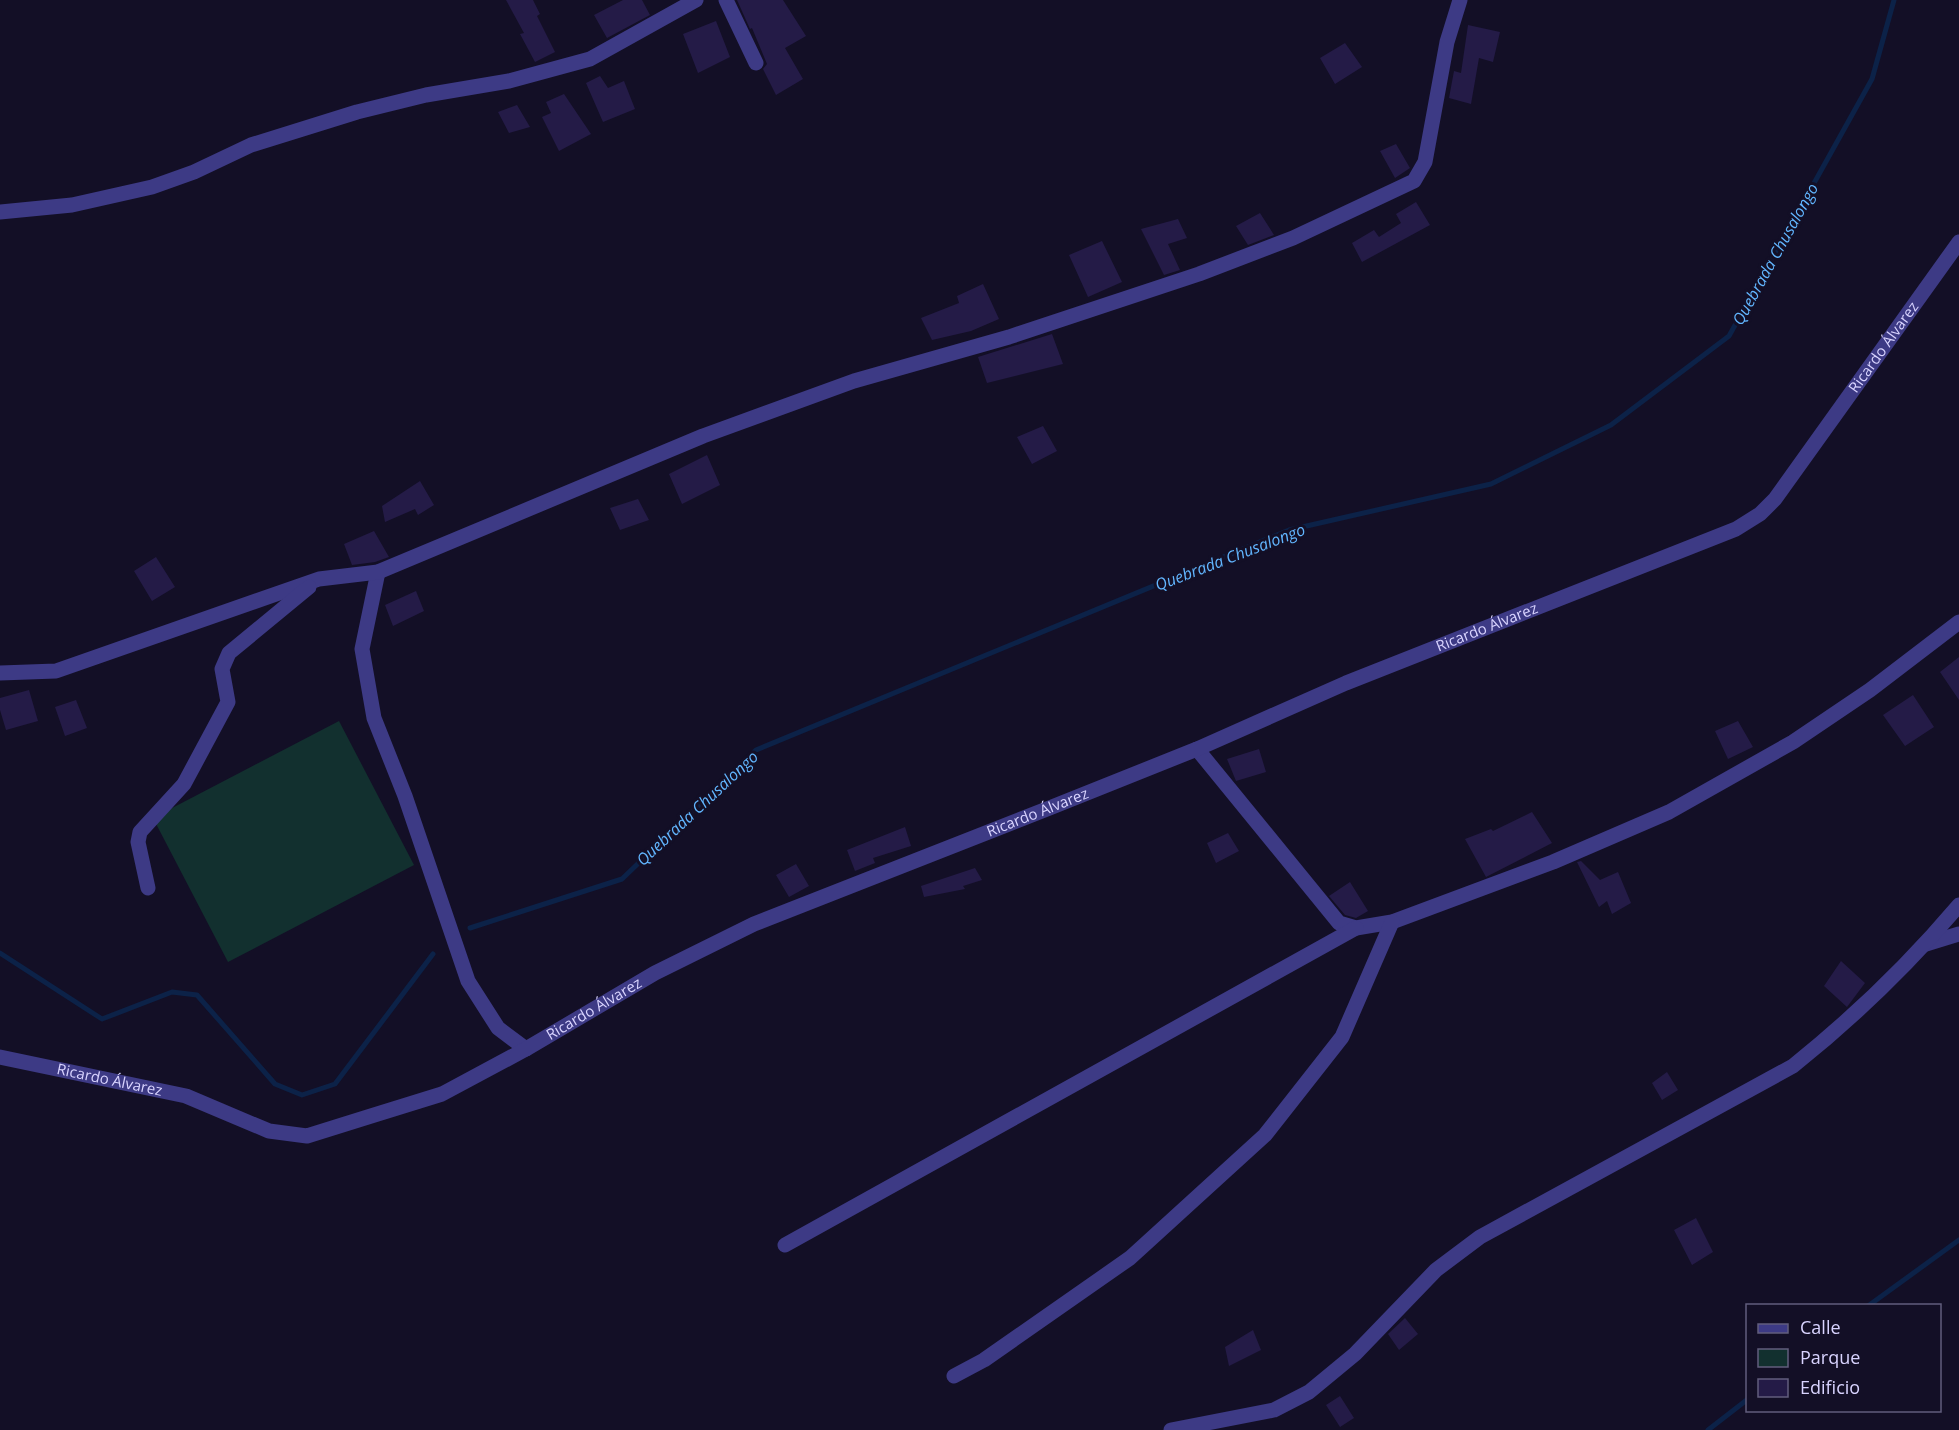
<svg xmlns="http://www.w3.org/2000/svg" width="1959" height="1430" font-family="'Open Sans',sans-serif">
	<style>
		.green { fill: #12302f }
		.lines { fill: none; stroke-linecap: round; stroke-linejoin: round }
		.stream { stroke: #0c2248; stroke-width: 5 }
		.building { fill: #241b47 }
		.minor { stroke: #3d3a85; stroke-width: 15 }
		.labels { text-anchor: middle; stroke-width: 6; stroke-linejoin: round; paint-order: stroke }
		.street-label { font-size: 15px; fill: #d9d4ff; stroke: #130f26 }
		.water-label { font-size: 16px; font-style: italic; fill: #62b6ff; stroke: #130f26 }
	</style>
	<rect width="100%" height="100%" fill="#130f26"/>
	<path class="green" d="M 339,721 L 414,865 L 228,962 L 153,818 Z"/>
	<g class="lines">
		<path class="stream" d="M 470,928 L 622,879 L 756,750 L 1289,530 L 1491,484 L 1611,425 L 1729,336 L 1872,79 L 1894,0
			M 0,953 L 102,1019 L 172,992 L 197,995 L 275,1084 L 302,1095 L 335,1084 L 433,954
			M 1868,1306 L 1959,1240
			M 1708,1430 L 1748,1399"/>
	</g>
	<path class="building" d="M 506,0 L 533,0 L 540,14 L 537,16 L 555,52 L 535,62 L 520,34 L 524,33 Z
		M 623,0 L 642,0 L 650,15 L 607,38 L 594,15 Z
		M 737,0 L 783,0 L 806,36 L 785,48 L 803,79 L 776,95 L 763,69 L 767,64 L 752,28 L 750,29 Z
		M 716,21 L 730,57 L 698,73 L 683,34 Z
		M 1468,25 L 1500,32 L 1493,62 L 1479,58 L 1471,104 L 1449,98 L 1454,71 L 1461,73 Z
		M 1345,43 L 1362,67 L 1335,84 L 1320,58 Z
		M 600,76 L 608,88 L 624,81 L 635,109 L 603,122 L 586,83 Z
		M 564,94 L 591,134 L 559,151 L 542,117 L 551,113 L 546,102 Z
		M 517,105 L 530,127 L 509,133 L 498,112 Z
		M 1396,144 L 1410,168 L 1395,178 L 1380,151 Z
		M 1416,202 L 1430,225 L 1362,262 L 1352,243 L 1374,230 L 1379,237 L 1401,223 L 1396,214 Z
		M 1260,213 L 1274,235 L 1248,245 L 1236,226 Z
		M 1178,219 L 1187,238 L 1168,244 L 1180,270 L 1164,275 L 1141,229 Z
		M 1102,241 L 1122,282 L 1088,297 L 1069,255 Z
		M 983,284 L 999,319 L 971,331 L 932,340 L 921,318 L 959,303 L 957,296 Z
		M 1052,334 L 1063,364 L 987,383 L 978,357 Z
		M 1043,426 L 1057,451 L 1032,464 L 1017,437 Z
		M 707,455 L 720,485 L 682,504 L 669,474 Z
		M 420,481 L 434,505 L 418,515 L 415,509 L 385,522 L 382,506 Z
		M 638,499 L 649,520 L 620,530 L 610,508 Z
		M 374,531 L 389,557 L 375,562 L 352,565 L 344,544 Z
		M 156,557 L 175,587 L 152,601 L 134,571 Z
		M 416,591 L 424,611 L 393,626 L 385,605 Z
		M 1959,657 L 1959,700 L 1940,672 Z
		M 29,690 L 38,721 L 6,730 L 0,710 L 0,698 Z
		M 1913,695 L 1934,727 L 1905,746 L 1883,715 Z
		M 76,700 L 87,728 L 65,736 L 55,707 Z
		M 1738,721 L 1753,747 L 1728,759 L 1715,731 Z
		M 1259,749 L 1266,772 L 1236,781 L 1227,759 Z
		M 1532,812 L 1552,843 L 1486,877 L 1465,839 L 1491,829 L 1493,831 Z
		M 905,827 L 911,846 L 873,858 L 875,863 L 855,871 L 847,850 Z
		M 1228,833 L 1239,851 L 1216,863 L 1207,843 Z
		M 1581,861 L 1600,880 L 1618,872 L 1631,903 L 1612,914 L 1607,901 L 1599,907 L 1577,862 Z
		M 796,864 L 809,886 L 789,897 L 776,875 Z
		M 975,868 L 982,880 L 963,886 L 965,889 L 924,897 L 921,886 Z
		M 1350,882 L 1368,911 L 1356,918 L 1345,915 L 1329,896 Z
		M 1841,961 L 1865,983 L 1847,1007 L 1824,986 Z
		M 1667,1072 L 1678,1090 L 1662,1100 L 1652,1083 Z
		M 1696,1218 L 1713,1252 L 1692,1265 L 1674,1230 Z
		M 1405,1318 L 1418,1334 L 1399,1350 L 1388,1334 Z
		M 1253,1330 L 1261,1350 L 1229,1366 L 1225,1347 Z
		M 1340,1396 L 1354,1418 L 1340,1427 L 1326,1405 Z"/>
	<g class="lines">
		<g class="minor">
			<path d="M 726,0 L 756,63"/>
			<path d="M 0,212 L 72,205 L 152,187 L 194,172 L 251,145 L 357,112 L 426,95 L 509,81 L 590,59 L 696,0"/>
			<path d="M 378,572 L 362,649 L 374,718 L 405,796 L 468,981 L 498,1028 L 526,1049"/>
			<path d="M 0,673 L 56,671 L 319,579 L 378,572 L 703,436 L 854,381 L 1009,337 L 1199,274 L 1293,238 L 1414,181 L 1425,162 L 1447,42 L 1460,0"/>
			<path d="M 1197,749 L 1339,923 L 1356,928 L 1392,922 L 1553,862 L 1669,812 L 1793,742 L 1870,690 L 1959,622"/>
			<path d="M 148,888 L 138,842 L 140,832 L 184,784 L 228,702 L 222,669 L 229,653 L 309,587"/>
			<path d="M 1926,944 L 1959,934"/>
			<path id="s1" d="M 0,1057 L 186,1096 L 269,1131 L 307,1136 L 371,1116 L 442,1094 L 526,1049 L 655,973 L 754,924 L 1052,807 L 1197,749 L 1346,683 L 1736,529 L 1760,514 L 1775,499 L 1959,242"/>
			<path d="M 785,1245 L 1356,928"/>
			<path d="M 954,1376 L 984,1360 L 1130,1258 L 1265,1135 L 1342,1037 L 1392,922"/>
			<path d="M 1171,1430 L 1274,1410 L 1309,1392 L 1355,1354 L 1436,1270 L 1480,1237 L 1793,1066 C 1853,1018 1909,964 1959,905"/>
		</g>
	</g>
	<g class="labels">
		<g class="street-label">
			<text dy="5" stroke="none"><textPath href="#s1" startOffset="2110">Ricardo Álvarez</textPath></text>
			<text dy="5" stroke="none"><textPath href="#s1" startOffset="1606">Ricardo Álvarez</textPath></text>
			<text dy="5" stroke="none"><textPath href="#s1" startOffset="1120">Ricardo Álvarez</textPath></text>
			<text dy="5" stroke="none"><textPath href="#s1" startOffset="634">Ricardo Álvarez</textPath></text>
			<text dy="5" stroke="none"><textPath href="#s1" startOffset="112">Ricardo Álvarez</textPath></text>
		</g>
		<g class="water-label">
			<text transform="translate(1775 254) rotate(-61)" y="6">Quebrada Chusalongo</text>
			<text transform="translate(1230 557) rotate(-21)" y="6">Quebrada Chusalongo</text>
			<text transform="translate(697 808) rotate(-43)" y="6">Quebrada Chusalongo</text>
		</g>
	</g>
	<rect x="1746" y="1304" width="195" height="108" fill="#130f26" stroke="#625e7d" stroke-width="1.5"/>
	<rect x="1758" y="1324" width="30" height="9" fill="#3d3a85" stroke="#625e7d" stroke-width="1.5"/>
	<text x="1800" y="1334" font-size="18" fill="#d9d4ff">Calle</text>
	<rect x="1758" y="1349" width="30" height="18" fill="#12302f" stroke="#625e7d" stroke-width="1.5"/>
	<text x="1800" y="1364" font-size="18" fill="#d9d4ff">Parque</text>
	<rect x="1758" y="1379" width="30" height="18" fill="#241b47" stroke="#625e7d" stroke-width="1.5"/>
	<text x="1800" y="1394" font-size="18" fill="#d9d4ff">Edificio</text>
</svg>
